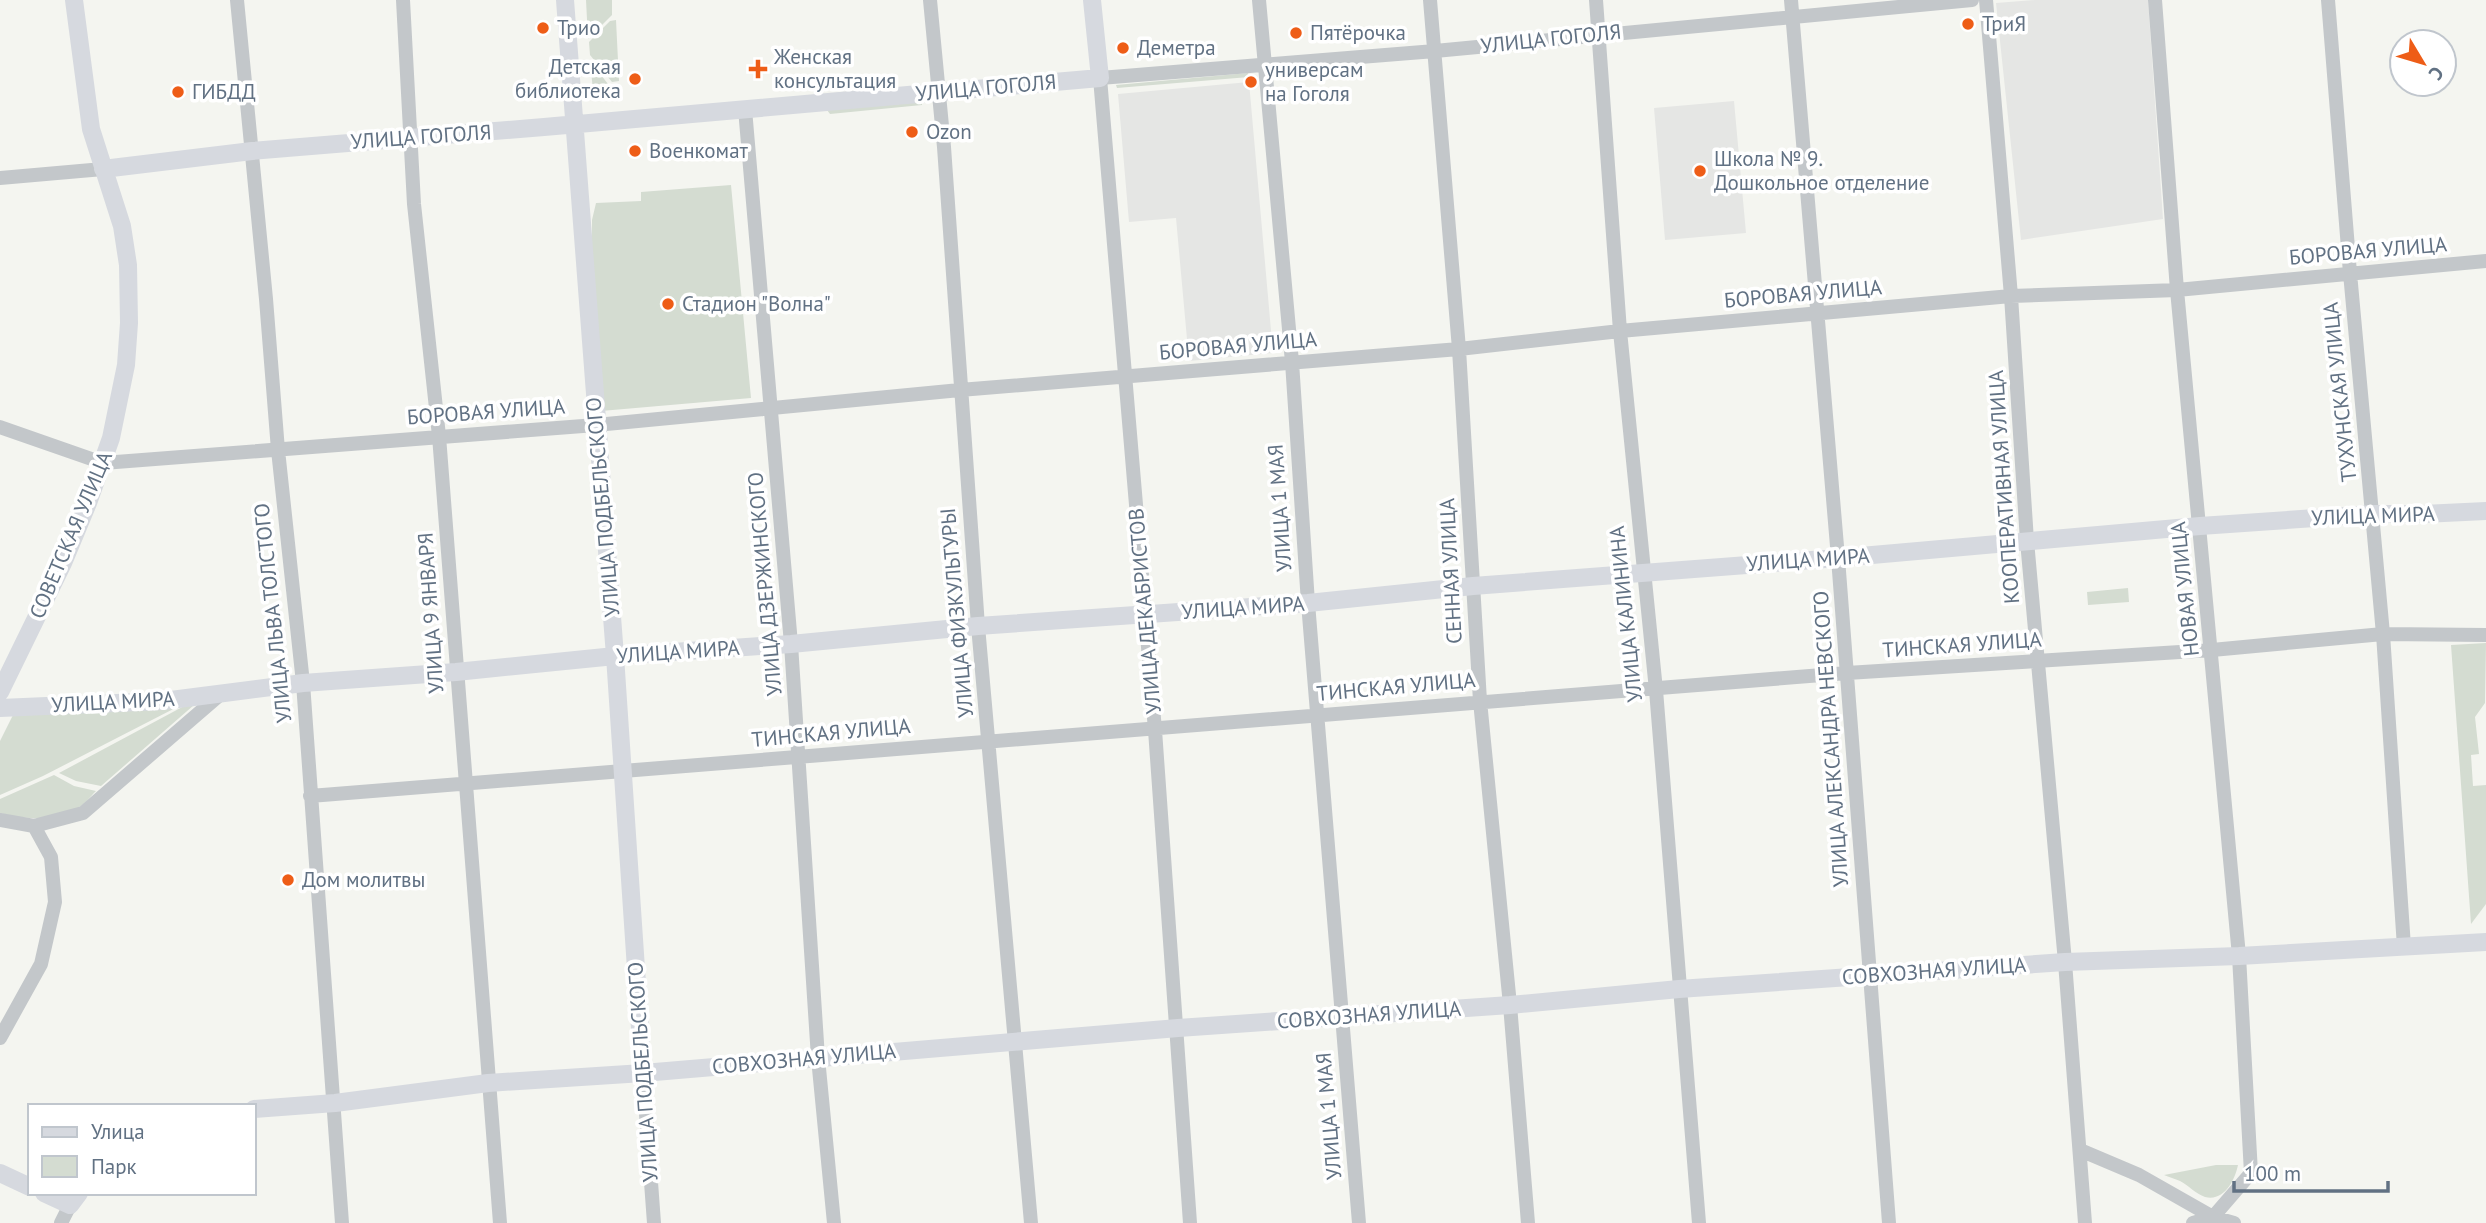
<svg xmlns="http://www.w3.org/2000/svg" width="2486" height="1223" font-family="'PT Sans',sans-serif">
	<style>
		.built { fill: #e5e6e4 }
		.green { fill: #d4dcd1 }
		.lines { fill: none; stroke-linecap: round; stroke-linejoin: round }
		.minor { stroke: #c3c7ca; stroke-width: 14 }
		.major { stroke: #d6d9df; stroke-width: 18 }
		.poi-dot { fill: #ee5d17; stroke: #fff; stroke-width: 2.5 }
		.labels { text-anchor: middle; stroke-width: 7; stroke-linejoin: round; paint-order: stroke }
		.poi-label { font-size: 21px; fill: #617183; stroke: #fff; text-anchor: start }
		.street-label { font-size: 21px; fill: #617183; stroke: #fff }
	</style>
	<rect width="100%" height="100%" fill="#f4f5f0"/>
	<path class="built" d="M 2035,0 L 2148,0 L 2163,219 L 2021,240 L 1996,3 Z
		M 1249,82 L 1273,353 L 1189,361 L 1176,218 L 1129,222 L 1118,94 Z
		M 1734,101 L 1746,233 L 1665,240 L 1654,108 Z"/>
	<path class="green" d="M 586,0 L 612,0 L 612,15 L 588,39 Z
		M 616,20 L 619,81 L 612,82 L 590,55 L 589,42 L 610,21 Z
		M 590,61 L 619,98 L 594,100 Z
		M 1248,73 L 1249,77 L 1117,88 L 1116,85 Z
		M 922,102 L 922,105 L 830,114 L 827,110 Z
		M 731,185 L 751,398 L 601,411 L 592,259 L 592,220 L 596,203 L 641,201 L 641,192 Z
		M 2128,588 L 2129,602 L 2088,605 L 2087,592 Z
		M 2486,643 L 2485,703 L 2475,717 L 2479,754 L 2471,755 L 2473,786 L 2486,785 L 2486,904 L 2471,924 L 2451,645 Z
		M 185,703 L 43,776 L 0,795 L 0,741 L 13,715 Z
		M 186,705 L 194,705 L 101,786 L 76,781 L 59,773 Z
		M 54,775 L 74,786 L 96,791 C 90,797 83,806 76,809 C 51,821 25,820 0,813 L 0,799 Z
		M 2216,1165 L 2238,1165 C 2235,1180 2224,1202 2205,1197 C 2196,1194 2188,1185 2180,1181 C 2175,1179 2169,1177 2164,1175 Z"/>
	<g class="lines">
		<path class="minor" d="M 237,0 L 266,299 L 278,450 L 303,683 L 342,1223
			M 403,0 L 414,204 L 439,436 L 500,1223
			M 930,0 L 944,147 L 978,626 L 1031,1223
			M 1259,0 L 1292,362 L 1308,603 L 1359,1223
			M 1430,0 L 1459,349 L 1480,701 L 1510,1005 L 1528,1223
			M 1596,0 L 1620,331 L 1656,690 L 1699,1223
			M 1791,0 L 1838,558 L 1889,1223
			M 1986,0 L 2011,296 L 2027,541 L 2065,962 L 2085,1223
			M 2155,0 L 2177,290 L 2239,956 L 2251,1173 L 2213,1217 L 2193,1223
			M 2328,0 L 2350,273 L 2383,634 L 2404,947
			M 745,109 L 791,644 L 818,1058 L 834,1223
			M 0,178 L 103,169
			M 0,427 L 103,463 L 596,425 L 960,390 L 1459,349 L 1620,331 L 2011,296 L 2177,290 L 2486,261
			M 310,796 L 1847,673 L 2212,650 L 2383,634 L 2486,635
			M 0,820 L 34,826 L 83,813 L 222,693
			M 0,1038 L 41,964 L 55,902 L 51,857 L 34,826
			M 643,1073 L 654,1223
			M 2080,1150 L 2139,1175 L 2213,1217 L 2234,1223
			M 61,1223 L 70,1205
			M 1190,1223 L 1155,730 L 1100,78 L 1435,51 L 1972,0"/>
		<path class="major" d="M 565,0 L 615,656 L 643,1073
			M 103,169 L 252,151 L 544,127 L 1100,78 L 1092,0
			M 0,692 L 63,563 L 88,503 L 111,438 L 126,365 L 129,323 L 128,265 L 122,226 L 91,129 L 74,0
			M 0,708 L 163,701 L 303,683 L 456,672 L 615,656 L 791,644 L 978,626 L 1308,603 L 1473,586 L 1838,558 L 2200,526 L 2373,514 L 2423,514 L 2486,511
			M 254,1109 L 335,1103 L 488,1083 L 643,1073 L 1178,1028 L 1510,1005 L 1679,989 L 2065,962 L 2239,956 L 2486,942
			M 0,1173 L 30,1187
			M 44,1193 L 70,1205 L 79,1193"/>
	</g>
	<g class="poi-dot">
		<circle cx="1968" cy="24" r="7"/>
		<circle cx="543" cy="28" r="7"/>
		<circle cx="1296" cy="33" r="7"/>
		<circle cx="1123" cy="48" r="7"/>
		<path d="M754.5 58.5h7v7h7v7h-7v7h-7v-7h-7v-7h7z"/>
		<circle cx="635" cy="79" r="7"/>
		<circle cx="1251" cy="82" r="7"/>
		<circle cx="178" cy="92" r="7"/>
		<circle cx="912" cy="132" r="7"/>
		<circle cx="635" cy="151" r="7"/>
		<circle cx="1700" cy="171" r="7"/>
		<circle cx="668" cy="304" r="7"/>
		<circle cx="288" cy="880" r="7"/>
	</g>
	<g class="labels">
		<g class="poi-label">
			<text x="1982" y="31">ТриЯ</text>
			<text x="557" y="35">Трио</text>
			<text x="1310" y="40">Пятёрочка</text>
			<text x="1137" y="55">Деметра</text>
			<text x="774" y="64">Женская<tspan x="774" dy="24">консультация</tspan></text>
			<text x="621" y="74" text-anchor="end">Детская<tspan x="621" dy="24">библиотека</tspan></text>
			<text x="1265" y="77">универсам<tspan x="1265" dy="24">на Гоголя</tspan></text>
			<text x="192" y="99">ГИБДД</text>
			<text x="926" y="139">Ozon</text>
			<text x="649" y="158">Военкомат</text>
			<text x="1714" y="166">Школа № 9.<tspan x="1714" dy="24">Дошкольное отделение</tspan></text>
			<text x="682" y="311">Стадион "Волна"</text>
			<text x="302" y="887">Дом молитвы</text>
		</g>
		<g class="street-label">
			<text transform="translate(1551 39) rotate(-6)" y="7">УЛИЦА ГОГОЛЯ</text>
			<text transform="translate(986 88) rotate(-5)" y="7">УЛИЦА ГОГОЛЯ</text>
			<text transform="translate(421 137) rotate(-4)" y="7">УЛИЦА ГОГОЛЯ</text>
			<text transform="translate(2368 251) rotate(-5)" y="7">БОРОВАЯ УЛИЦА</text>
			<text transform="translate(1803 294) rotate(-5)" y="7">БОРОВАЯ УЛИЦА</text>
			<text transform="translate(1238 346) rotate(-5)" y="7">БОРОВАЯ УЛИЦА</text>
			<text transform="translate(2340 392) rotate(-96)" y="7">ТУХУНСКАЯ УЛИЦА</text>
			<text transform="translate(486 412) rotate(-4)" y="7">БОРОВАЯ УЛИЦА</text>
			<text transform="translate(2004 487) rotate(-94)" y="7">КООПЕРАТИВНАЯ УЛИЦА</text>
			<text transform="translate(603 507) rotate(-95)" y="7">УЛИЦА ПОДБЕЛЬСКОГО</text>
			<text transform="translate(1280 508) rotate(-94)" y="7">УЛИЦА 1 МАЯ</text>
			<text transform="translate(2373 516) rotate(-2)" y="7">УЛИЦА МИРА</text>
			<text transform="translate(71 535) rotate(-67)" y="7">СОВЕТСКАЯ УЛИЦА</text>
			<text transform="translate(1808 560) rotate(-4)" y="7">УЛИЦА МИРА</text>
			<text transform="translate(1451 571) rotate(-93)" y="7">СЕННАЯ УЛИЦА</text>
			<text transform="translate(765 584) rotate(-95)" y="7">УЛИЦА ДЗЕРЖИНСКОГО</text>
			<text transform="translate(2185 589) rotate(-96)" y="7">НОВАЯ УЛИЦА</text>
			<text transform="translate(1243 608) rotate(-4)" y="7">УЛИЦА МИРА</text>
			<text transform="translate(1145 611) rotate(-95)" y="7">УЛИЦА ДЕКАБРИСТОВ</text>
			<text transform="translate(273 613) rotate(-96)" y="7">УЛИЦА ЛЬВА ТОЛСТОГО</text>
			<text transform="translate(431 613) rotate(-94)" y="7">УЛИЦА 9 ЯНВАРЯ</text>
			<text transform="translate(957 613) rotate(-95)" y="7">УЛИЦА ФИЗКУЛЬТУРЫ</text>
			<text transform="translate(1626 614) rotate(-96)" y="7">УЛИЦА КАЛИНИНА</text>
			<text transform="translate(1962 645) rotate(-4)" y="7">ТИНСКАЯ УЛИЦА</text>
			<text transform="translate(678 652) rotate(-4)" y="7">УЛИЦА МИРА</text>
			<text transform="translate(1396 687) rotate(-5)" y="7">ТИНСКАЯ УЛИЦА</text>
			<text transform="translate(113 702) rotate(-3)" y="7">УЛИЦА МИРА</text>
			<text transform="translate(831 733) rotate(-5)" y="7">ТИНСКАЯ УЛИЦА</text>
			<text transform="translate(1831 739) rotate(-94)" y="7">УЛИЦА АЛЕКСАНДРА НЕВСКОГО</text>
			<text transform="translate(1934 971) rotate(-4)" y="7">СОВХОЗНАЯ УЛИЦА</text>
			<text transform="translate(1369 1015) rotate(-4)" y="7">СОВХОЗНАЯ УЛИЦА</text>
			<text transform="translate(804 1059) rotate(-5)" y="7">СОВХОЗНАЯ УЛИЦА</text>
			<text transform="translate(643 1072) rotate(-94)" y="7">УЛИЦА ПОДБЕЛЬСКОГО</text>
			<text transform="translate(1329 1116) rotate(-95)" y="7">УЛИЦА 1 МАЯ</text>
		</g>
	</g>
	<rect x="28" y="1104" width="228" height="91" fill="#ffffff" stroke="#c0c6cd" stroke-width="2"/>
	<rect x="42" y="1127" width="35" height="10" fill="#d6d9df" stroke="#c0c6cd" stroke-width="2"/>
	<text x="91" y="1139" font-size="21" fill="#617183">Улица</text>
	<rect x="42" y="1156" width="35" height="21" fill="#d4dcd1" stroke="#c0c6cd" stroke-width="2"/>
	<text x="91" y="1174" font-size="21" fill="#617183">Парк</text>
	<g transform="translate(2423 63) rotate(128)"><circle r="33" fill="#ffffff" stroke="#c0c6cd" stroke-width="2"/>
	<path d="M0-5L12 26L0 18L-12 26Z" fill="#ee5d17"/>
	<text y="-10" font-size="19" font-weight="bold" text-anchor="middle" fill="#617183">С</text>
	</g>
	<path d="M2234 1181v10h154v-10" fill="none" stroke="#617183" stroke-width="3.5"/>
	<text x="2244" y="1181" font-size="21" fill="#617183" stroke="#ffffff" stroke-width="5" paint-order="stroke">100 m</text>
</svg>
